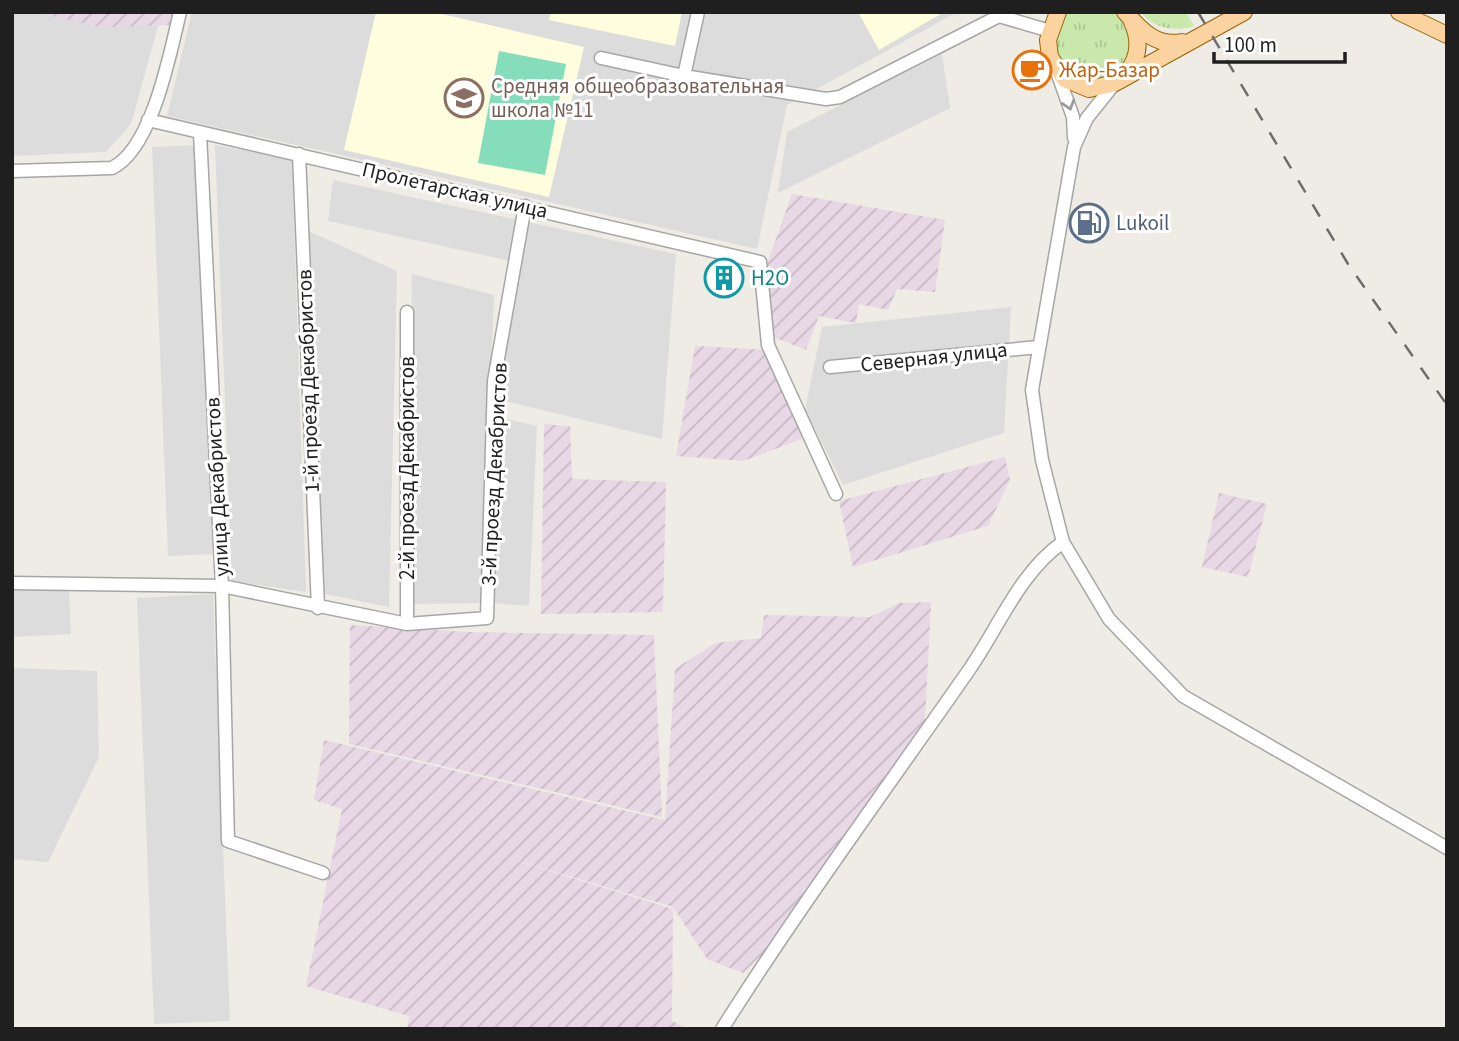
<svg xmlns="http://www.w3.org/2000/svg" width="1459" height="1041" font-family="'Source Sans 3',sans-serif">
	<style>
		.residential { fill: #dddcdc }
		.industrial { fill: url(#industrial-furrows) }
		.education { fill: #fefedf }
		.grass { fill: url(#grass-tufts) }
		.pitch { fill: #85ddbb }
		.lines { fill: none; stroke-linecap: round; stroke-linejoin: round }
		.minor-casing { stroke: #a6a6a6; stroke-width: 15 }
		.major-casing { stroke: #966503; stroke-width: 18 }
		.minor { stroke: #fff; stroke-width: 12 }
		.major { stroke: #fad3a0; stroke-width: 16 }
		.rail { stroke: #6d6d6d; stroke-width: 2.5; stroke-dasharray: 14 14; stroke-linecap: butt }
		.oneway { stroke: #9a9a9a }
		.labels { text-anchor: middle; stroke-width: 6; stroke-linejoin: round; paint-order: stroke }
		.food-label { font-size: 21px; fill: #c56008; stroke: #fff; text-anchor: start }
		.education-label { font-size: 21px; fill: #785e54; stroke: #fff; text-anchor: start }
		.street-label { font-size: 21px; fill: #1f1f1f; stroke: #fff }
		.service-label { font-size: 21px; fill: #4e5e75; stroke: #fff; text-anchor: start }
		.culture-label { font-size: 21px; fill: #0d838f; stroke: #fff; text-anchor: start }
	</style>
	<defs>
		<pattern id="industrial-furrows" width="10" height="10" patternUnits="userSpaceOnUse" patternTransform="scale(1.75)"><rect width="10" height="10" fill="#e8d7e5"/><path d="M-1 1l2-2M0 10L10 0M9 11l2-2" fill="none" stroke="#c7b8c4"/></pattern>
		<pattern id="grass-tufts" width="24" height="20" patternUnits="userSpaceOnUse" patternTransform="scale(1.75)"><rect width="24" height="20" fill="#cae8ac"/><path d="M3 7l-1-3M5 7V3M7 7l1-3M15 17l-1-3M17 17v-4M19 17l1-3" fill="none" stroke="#adc794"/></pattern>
	</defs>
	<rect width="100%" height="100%" fill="#efece5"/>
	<path class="residential" d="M 12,12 L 162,12 L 131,124 L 106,152 L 12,156 Z
		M 192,12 L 958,12 L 787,105 L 757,249 L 167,116 Z
		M 942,54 L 950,108 L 778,193 L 787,132 Z
		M 197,145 L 213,554 L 168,556 L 152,147 Z
		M 215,145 L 292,159 L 306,592 L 232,581 Z
		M 333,180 L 676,254 L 662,439 L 492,398 L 515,262 L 328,221 Z
		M 304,229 L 397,271 L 389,607 L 316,592 Z
		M 412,274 L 494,295 L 481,603 L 408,604 Z
		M 1011,307 L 1004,433 L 843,485 L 805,409 L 822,327 Z
		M 499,417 L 537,426 L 529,606 L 492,603 Z
		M 69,589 L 71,634 L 12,637 L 12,591 Z
		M 213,594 L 230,1021 L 154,1024 L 137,598 Z
		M 12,668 L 97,671 L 99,757 L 48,862 L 12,859 Z"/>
	<path class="industrial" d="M 33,12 L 174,12 L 171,25 L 101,27 Z
		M 792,194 L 945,220 L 935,292 L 897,289 L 888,310 L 859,304 L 856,323 L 819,316 L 806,350 L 771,336 L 767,264 Z
		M 695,346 L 771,350 L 802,439 L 743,461 L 676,456 Z
		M 544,424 L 570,426 L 572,479 L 666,482 L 663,612 L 541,614 Z
		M 1005,457 L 1010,480 L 988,526 L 853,567 L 839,501 Z
		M 1219,493 L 1267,504 L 1248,577 L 1202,567 Z
		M 931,602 L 925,720 L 764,953 L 743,973 L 707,959 L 673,907 L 491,853 L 673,909 L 672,1021 L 688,1029 L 407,1029 L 409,1016 L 306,986 L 342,809 L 314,800 L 324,740 L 665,820 L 675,669 L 715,643 L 761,638 L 764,615 L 870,617 L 899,603 Z
		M 350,625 L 468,632 L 654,635 L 662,817 L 349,744 Z"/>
	<path class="education" d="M 376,12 L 433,12 L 584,47 L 549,197 L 344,150 Z
		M 551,12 L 682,12 L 675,46 L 549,20 Z
		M 858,12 L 944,12 L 879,50 Z"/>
	<path class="grass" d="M 1069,12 L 1117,12 L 1123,18 L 1133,47 C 1113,85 1109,87 1068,75 L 1054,48 L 1062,19 Z
		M 1141,12 L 1186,12 L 1194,26 C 1175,32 1153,29 1141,12 Z"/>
	<path class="pitch" d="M 499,51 L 566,64 L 545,175 L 478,163 Z"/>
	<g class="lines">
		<defs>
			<path id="minor" d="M 698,12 L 684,76 L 826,99 L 840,97 L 999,16 L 1050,31
				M 601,58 L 684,76
				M 1057,72 L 1073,117 L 1074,138
				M 148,120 L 760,262 L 768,345 L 836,494
				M 200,133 L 222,586 L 228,841 L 323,873
				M 299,154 L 318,608
				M 12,171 L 112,168 C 152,149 170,54 180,12
				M 830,367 L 1038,347
				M 1063,542 L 1109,619 L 1183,696 L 1447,848
				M 12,583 L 222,586 L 407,624 L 487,618 L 494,381 L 525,206
				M 407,624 L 407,312
				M 722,1029 C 800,906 886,789 969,670 C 999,627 1019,573 1063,542 L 1042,460 L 1032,390 L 1074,147 L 1087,118 L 1115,83"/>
			<path id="major" d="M 1058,12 L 1048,40 L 1050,57 L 1065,79 L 1089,89 L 1115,83 L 1244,12
				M 1125,12 C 1141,30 1156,47 1182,42
				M 1399,12 L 1447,35
				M 1125,75 C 1139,59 1141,41 1132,22"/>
		</defs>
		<use href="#minor" class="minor-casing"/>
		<use href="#major" class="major-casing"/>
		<use href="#minor" class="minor"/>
		<use href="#major" class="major"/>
		<path class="rail" d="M 1198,12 L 1348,264 L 1447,405"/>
	</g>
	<defs><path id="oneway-chevron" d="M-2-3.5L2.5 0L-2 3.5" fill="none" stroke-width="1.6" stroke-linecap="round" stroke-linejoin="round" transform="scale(1.75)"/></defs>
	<use class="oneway" href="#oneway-chevron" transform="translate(1069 105) rotate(73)"/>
	<defs>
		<symbol id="cafe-ring" viewBox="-11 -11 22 22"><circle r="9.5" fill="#fff" stroke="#e8710a" stroke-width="1.5"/><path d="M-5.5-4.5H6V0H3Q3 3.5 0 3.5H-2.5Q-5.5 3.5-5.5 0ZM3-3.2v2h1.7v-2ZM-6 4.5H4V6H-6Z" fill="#e8710a"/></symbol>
		<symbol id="school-ring" viewBox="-11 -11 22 22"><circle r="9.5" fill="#fff" stroke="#8d6e63" stroke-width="1.5"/><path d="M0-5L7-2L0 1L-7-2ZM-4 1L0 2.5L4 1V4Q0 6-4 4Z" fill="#8d6e63"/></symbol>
		<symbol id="fuel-ring" viewBox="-11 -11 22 22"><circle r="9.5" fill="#fff" stroke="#5c6f8a" stroke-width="1.5"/><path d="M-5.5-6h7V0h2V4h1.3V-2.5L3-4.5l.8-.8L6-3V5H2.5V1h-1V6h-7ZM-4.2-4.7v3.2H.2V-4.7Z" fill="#5c6f8a"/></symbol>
		<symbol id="building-ring" viewBox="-11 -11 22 22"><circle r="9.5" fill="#fff" stroke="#0f9aa8" stroke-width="1.5"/><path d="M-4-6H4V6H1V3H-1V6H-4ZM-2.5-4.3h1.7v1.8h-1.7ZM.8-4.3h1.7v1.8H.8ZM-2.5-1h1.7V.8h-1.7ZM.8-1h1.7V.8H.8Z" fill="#0f9aa8"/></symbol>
	</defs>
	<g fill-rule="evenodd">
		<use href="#cafe-ring" x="1010" y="48" width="44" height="44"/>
		<use href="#school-ring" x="442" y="76" width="44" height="44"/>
		<use href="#fuel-ring" x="1067" y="201" width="44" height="44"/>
		<use href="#building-ring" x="702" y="256" width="44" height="44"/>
	</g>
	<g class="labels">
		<g class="food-label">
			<text x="1059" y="77">Жар-Базар</text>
		</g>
		<g class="education-label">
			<text x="491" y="93">Средняя общеобразовательная<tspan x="491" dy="24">школа №11</tspan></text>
		</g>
		<g class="street-label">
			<text transform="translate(455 190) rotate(13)" y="7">Пролетарская улица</text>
			<text transform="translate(934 357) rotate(-6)" y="7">Северная улица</text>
			<text transform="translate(308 381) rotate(-92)" y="7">1-й проезд Декабристов</text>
			<text transform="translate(407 468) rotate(-90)" y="7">2-й проезд Декабристов</text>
			<text transform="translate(494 474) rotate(-87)" y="7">3-й проезд Декабристов</text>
			<text transform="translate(217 487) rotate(-93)" y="7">улица Декабристов</text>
		</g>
		<g class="service-label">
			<text x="1116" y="230">Lukoil</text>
		</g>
		<g class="culture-label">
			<text x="751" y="285">Н2О</text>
		</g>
	</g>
	<rect width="1459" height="1041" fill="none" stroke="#1f1f1f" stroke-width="28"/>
	<path d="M1214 52v10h131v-10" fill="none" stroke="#1f1f1f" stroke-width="3.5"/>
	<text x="1224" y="52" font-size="21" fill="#1f1f1f" stroke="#ffffff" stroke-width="5" paint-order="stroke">100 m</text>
</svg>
